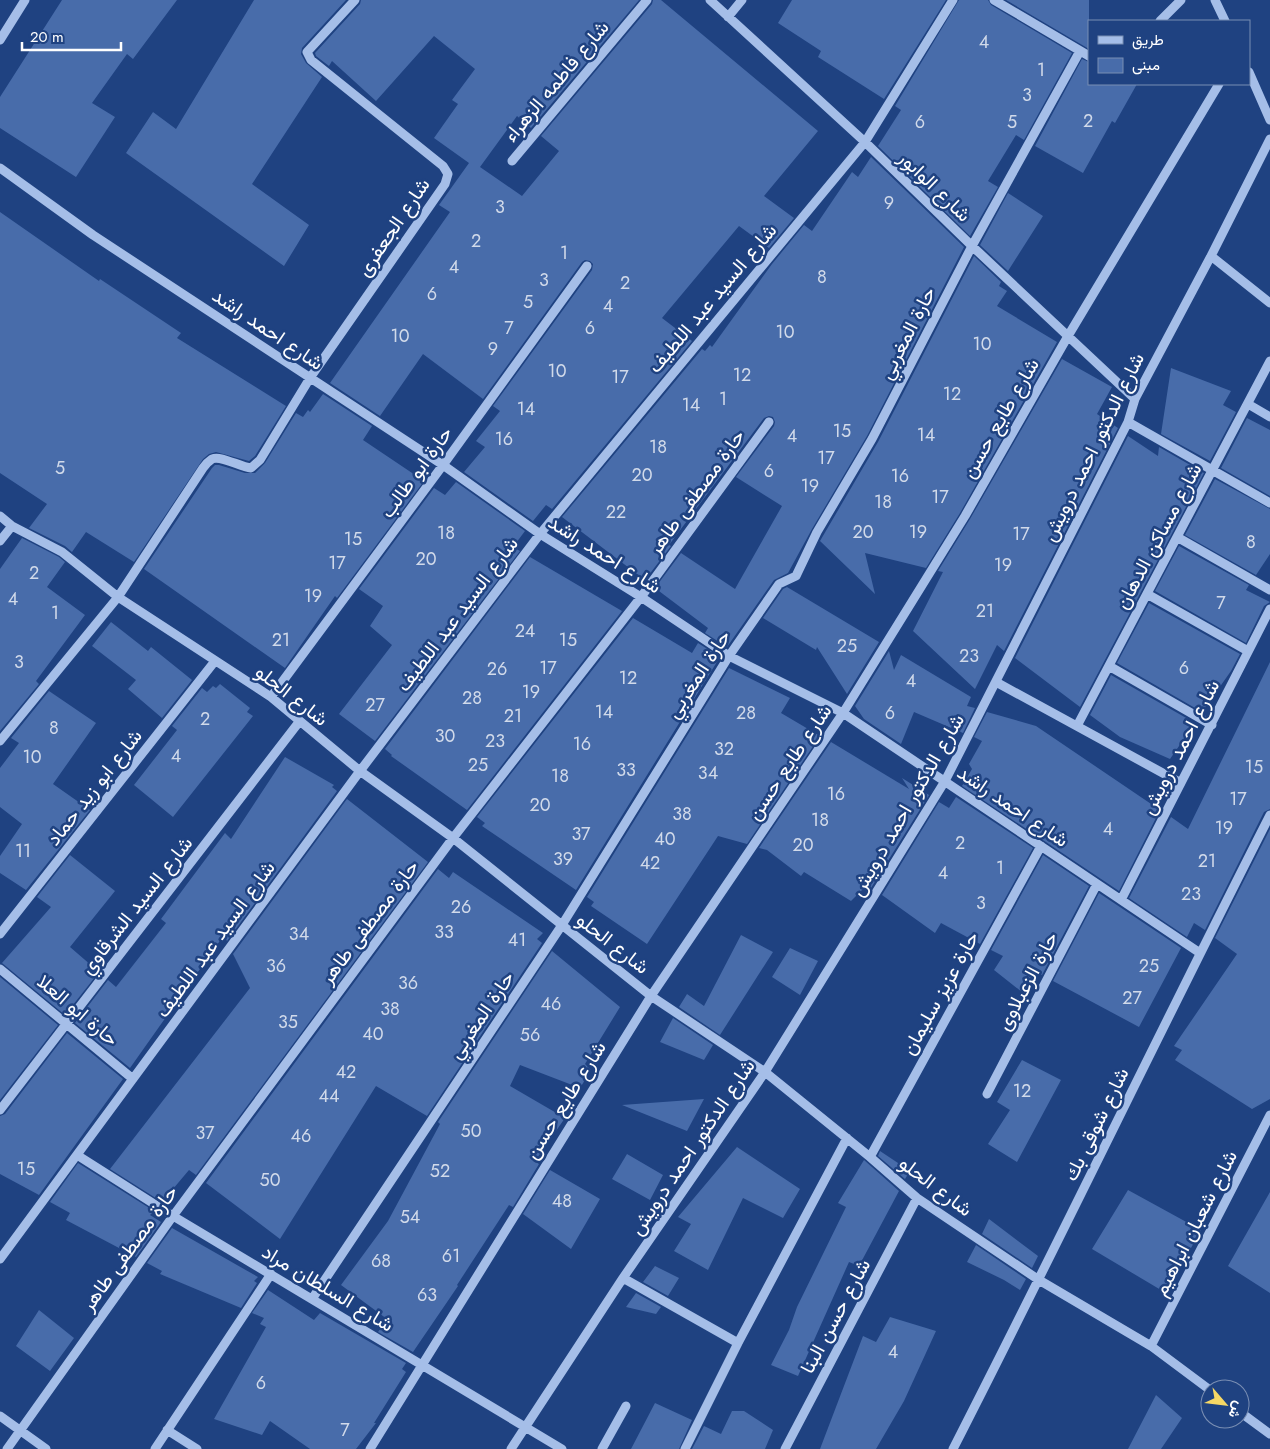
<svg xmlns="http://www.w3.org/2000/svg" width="1270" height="1449" font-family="Jost,Vazirmatn,sans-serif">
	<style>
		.building { fill: #486caa }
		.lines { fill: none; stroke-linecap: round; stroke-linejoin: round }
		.minor { stroke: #a5bee8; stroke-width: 9 }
		.labels { text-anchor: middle; stroke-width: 5; stroke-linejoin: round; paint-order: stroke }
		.number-label { font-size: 18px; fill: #d1daea }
		.street-label { font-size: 20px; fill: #fff; stroke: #1f4281 }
	</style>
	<rect width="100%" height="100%" fill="#1f4281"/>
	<path class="building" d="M 62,0 L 177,0 L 133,59 L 127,54 L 92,103 L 115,117 L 76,177 L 0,128 L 0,97 Z
		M 254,0 L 346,0 L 302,48 L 301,54 L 306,63 L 322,77 L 252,184 L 309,225 L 284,266 L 126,153 L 153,112 L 176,129 Z
		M 361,0 L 639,0 L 531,128 L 517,116 L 480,167 L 522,196 L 559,151 L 541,136 L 652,4 L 653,0 L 661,0 L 818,131 L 764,196 L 794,218 L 769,248 L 739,226 L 662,318 L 692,341 L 552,509 L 546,505 L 533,521 L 464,472 L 485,447 L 476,441 L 500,411 L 493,406 L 592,270 L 593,264 L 590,261 L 585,260 L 582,262 L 483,399 L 423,354 L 380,416 L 330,383 L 450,212 L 439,205 L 469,163 L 434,138 L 458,104 L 452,100 L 475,69 L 434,36 L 376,101 L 332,61 L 329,66 L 316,56 L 315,53 L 360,4 Z
		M 792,0 L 946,0 L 884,99 L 818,57 L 821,51 L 778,23 Z
		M 959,0 L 988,0 L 991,5 L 1072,53 L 1024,140 L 1016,135 L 988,181 L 998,187 L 970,236 L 878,146 L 901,110 L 895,106 Z
		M 1006,0 L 1089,0 L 1089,49 Z
		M 1082,59 L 1089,62 L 1089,84 L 1137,84 L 1115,123 L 1112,121 L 1083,173 L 1035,146 Z
		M 871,157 L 964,247 L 867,436 L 812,529 L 788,573 L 774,580 L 727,647 L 705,633 L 708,628 L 655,588 L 681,553 L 735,589 L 782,506 L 736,477 L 774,426 L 775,422 L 773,417 L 769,416 L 764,418 L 669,545 L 671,546 L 645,580 L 562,517 L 702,349 L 705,351 L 710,345 L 712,347 L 772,264 L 804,225 L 812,231 L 852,172 L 858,177 Z
		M 1008,193 L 1043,216 L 1008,271 L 980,245 Z
		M 0,212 L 99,281 L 100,279 L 181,333 L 177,338 L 286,406 L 255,456 L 249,461 L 216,452 L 209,454 L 203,459 L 134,562 L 86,532 L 72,552 L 65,546 L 29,528 L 47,504 L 0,473 Z
		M 974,256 L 1001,282 L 999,286 L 1007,291 L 997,306 L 1057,342 L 960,513 L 926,568 L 865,553 L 875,594 L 820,541 L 878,442 Z
		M 1062,359 L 1112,387 L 1097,414 L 1118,428 L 1004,651 L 997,645 L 975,689 L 913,631 L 943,572 L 938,571 L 970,519 Z
		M 1171,368 L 1231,391 L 1223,405 L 1236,412 L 1210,461 L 1161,434 Z
		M 323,394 L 372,426 L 363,440 L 424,481 L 337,598 L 335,596 L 285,668 L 144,569 L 212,468 L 215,465 L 219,465 L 245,473 L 255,473 L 265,463 L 296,413 L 303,417 L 308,410 L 310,412 Z
		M 1247,418 L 1270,430 L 1270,496 L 1221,468 Z
		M 1128,436 L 1158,456 L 1159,447 L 1204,473 L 1080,707 L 1015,658 Z
		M 1215,479 L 1270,509 L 1270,554 L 1256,575 L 1185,535 Z
		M 456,482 L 525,531 L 513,547 L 520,551 L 375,741 L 339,714 L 392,645 L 370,626 L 383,606 L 359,589 L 434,488 L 445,495 Z
		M 22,538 L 59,557 L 65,562 L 47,587 L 85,615 L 36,681 L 39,684 L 0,731 L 0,569 Z
		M 1179,546 L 1249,585 L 1246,590 L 1270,602 L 1264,606 L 1246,643 L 1155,591 Z
		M 530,557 L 622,611 L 467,810 L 391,756 L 392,755 L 385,749 Z
		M 787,587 L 879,642 L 847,694 L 817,647 L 816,650 L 763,618 L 783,589 Z
		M 1149,603 L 1240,654 L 1231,671 L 1202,712 L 1117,663 Z
		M 633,618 L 692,653 L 698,643 L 720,657 L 576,890 L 482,826 L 485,823 L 477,817 Z
		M 111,622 L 148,651 L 151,647 L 192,680 L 162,718 L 128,689 L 136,680 L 92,646 Z
		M 889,651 L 894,670 L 901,655 L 971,697 L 967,706 L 975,708 L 963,733 L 914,712 L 901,744 L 864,719 L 855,706 Z
		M 1270,662 L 1270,809 L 1264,812 L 1205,930 L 1194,923 L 1187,937 L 1129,898 L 1171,817 L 1188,829 Z
		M 729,668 L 790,698 L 781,713 L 820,736 L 747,844 L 718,836 L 647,944 L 591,906 L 594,902 L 587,897 Z
		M 1111,675 L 1195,723 L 1170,759 L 1120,737 L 1090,715 Z
		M 220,684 L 250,708 L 247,712 L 253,716 L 173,817 L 134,785 L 177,730 L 172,726 L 202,688 L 207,692 L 213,686 L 216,688 Z
		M 49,691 L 96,723 L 53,784 L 90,810 L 26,890 L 0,873 L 0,856 L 22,824 L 0,807 L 0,768 L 19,743 L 11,738 Z
		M 987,712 L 1036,726 L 1160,810 L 1119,891 L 962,786 L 972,769 L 969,764 L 982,741 L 974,737 Z
		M 831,742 L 909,789 L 902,778 L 929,795 L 871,888 L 867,885 L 851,901 L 804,872 L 801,876 L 767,850 L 759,848 Z
		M 285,757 L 334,785 L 332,787 L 337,791 L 227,941 L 224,935 L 130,1068 L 75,1023 L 108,980 L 116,987 L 166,923 L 161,919 L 225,833 L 231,839 Z
		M 956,797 L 1033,848 L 980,944 L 941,923 L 935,933 L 882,895 L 939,802 L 949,808 Z
		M 347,799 L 428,862 L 196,1175 L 189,1170 L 162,1202 L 110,1169 L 250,988 L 233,954 Z
		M 1270,829 L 1270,1099 L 1252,1109 L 1175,1060 L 1182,1050 L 1174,1046 L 1237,954 L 1215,938 Z
		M 70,855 L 115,891 L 70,947 L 99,972 L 65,1015 L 2,963 L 51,907 L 37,897 Z
		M 1043,855 L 1089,886 L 1042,975 L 1037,973 L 1027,996 L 994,970 L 1003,956 L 991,950 Z
		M 438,869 L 449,878 L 453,872 L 543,933 L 537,939 L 542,943 L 427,1116 L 376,1086 L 280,1239 L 206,1183 Z
		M 1099,893 L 1181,948 L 1139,1027 L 1053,981 Z
		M 741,935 L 773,952 L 720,1035 L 679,1007 L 687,994 L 704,1006 Z
		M 790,948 L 818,961 L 800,995 L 772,977 Z
		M 552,951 L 620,1007 L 585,1064 L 591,1070 L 580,1088 L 520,1065 L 510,1086 L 565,1118 L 535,1161 L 539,1164 L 513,1207 L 509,1205 L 457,1285 L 458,1286 L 413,1352 L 378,1332 L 387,1319 L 341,1285 L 388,1221 L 440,1124 L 438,1122 Z
		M 0,977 L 58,1025 L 0,1100 Z
		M 673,1018 L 713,1045 L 704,1060 L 660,1042 Z
		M 67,1033 L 123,1079 L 39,1195 L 0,1174 L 0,1116 L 5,1114 Z
		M 1022,1060 L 1061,1080 L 1017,1162 L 988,1144 L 1010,1110 L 997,1102 Z
		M 704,1099 L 687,1131 L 622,1105 Z
		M 737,1147 L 800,1189 L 783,1218 L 743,1198 L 708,1270 L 674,1251 L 691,1224 L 678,1217 Z
		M 880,1151 L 910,1171 L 905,1179 L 878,1156 Z
		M 627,1154 L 663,1175 L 650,1200 L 612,1179 Z
		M 864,1160 L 899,1191 L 859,1266 L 849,1262 L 798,1376 L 771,1365 L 789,1330 L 797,1307 L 846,1207 L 838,1203 Z
		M 78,1163 L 154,1211 L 150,1215 L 161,1222 L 136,1257 L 66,1220 L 70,1213 L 50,1202 Z
		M 550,1170 L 600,1199 L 571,1249 L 523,1214 Z
		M 1128,1190 L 1201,1230 L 1166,1293 L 1092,1249 Z
		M 1270,1192 L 1270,1293 L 1228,1266 Z
		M 989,1219 L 1038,1256 L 1032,1268 L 982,1234 Z
		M 172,1228 L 258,1277 L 254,1281 L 257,1283 L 241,1308 L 160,1274 L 162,1271 L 147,1263 Z
		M 976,1245 L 1026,1279 L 1020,1290 L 1004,1280 L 967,1262 Z
		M 655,1266 L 679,1278 L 668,1296 L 643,1282 Z
		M 268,1290 L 314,1320 L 320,1313 L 406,1363 L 402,1369 L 406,1372 L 374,1423 L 376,1423 L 356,1449 L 310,1449 L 270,1421 L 262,1435 L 214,1419 L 266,1327 L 260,1324 L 264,1318 L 252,1313 Z
		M 636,1293 L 661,1307 L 656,1314 L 626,1307 Z
		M 39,1310 L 74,1338 L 50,1371 L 16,1346 Z
		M 890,1317 L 936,1331 L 904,1401 L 876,1449 L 820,1449 L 863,1336 L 876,1342 Z
		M 1156,1395 L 1182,1418 L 1161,1449 L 1128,1449 Z
		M 655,1403 L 692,1420 L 679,1449 L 631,1449 Z
		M 732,1411 L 744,1411 L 773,1430 L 765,1449 L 692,1449 L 704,1426 L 721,1434 Z"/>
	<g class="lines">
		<path class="minor" d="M 710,0 L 865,142 L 972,246 L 1135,399
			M 994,0 L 1089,56
			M 1215,0 L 1225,21
			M 728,17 L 742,0
			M 1160,21 L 1181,0
			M 0,40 L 25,0
			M 1249,72 L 1270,120
			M 512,161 L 647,0
			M 0,168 L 93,235 L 443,465 L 540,534 L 641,597 L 729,656 L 843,713 L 1200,953
			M 1211,256 L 1270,303
			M 1248,404 L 1270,417
			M 1128,422 L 1270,503
			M 0,516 L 12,526 L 62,552 L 118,597 L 271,697 L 360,771 L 453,838 L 651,996 L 765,1072 L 870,1157 L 917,1198 L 1039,1280 L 1151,1346 L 1210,1390
			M 1177,537 L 1270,590
			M 0,541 L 12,526
			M 1147,594 L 1248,651
			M 1109,666 L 1212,725
			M 996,682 L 1181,783
			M 271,697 L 443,465 L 587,266
			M 1077,726 L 1270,361
			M 0,741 L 118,597 L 203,468 C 205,465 209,461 212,459 C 221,455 240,467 251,468 L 260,460 L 310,378 L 445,184 L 448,174 L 443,166 L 311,60 L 307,52 L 355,0
			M 1121,900 L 1270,609
			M 0,934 L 215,661
			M 0,969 L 133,1079
			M 987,1094 L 1097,884
			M 0,1110 L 299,722
			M 77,1155 L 173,1216 L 562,1449
			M 870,1157 L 1041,846
			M 0,1259 L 360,771 L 540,534 L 865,142 L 953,0
			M 623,1278 L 738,1343
			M 312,1299 L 562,925 L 729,656 L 779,584 L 796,576 L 817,532 L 872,439 L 972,246 L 1080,51
			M 1151,1346 L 1270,1115
			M 1240,1412 L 1270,1434
			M 0,1416 L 46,1449
			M 167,1430 L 197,1449
			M 7,1449 L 173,1216 L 453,838 L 641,597 L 769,422
			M 155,1449 L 271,1274
			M 370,1449 L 651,996 L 843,713 L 965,516 L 1068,336 L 1219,84
			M 511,1449 L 623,1278 L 765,1072 L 945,781 L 1128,422 L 1135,399 L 1211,256 L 1270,139
			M 602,1449 L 626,1406
			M 685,1449 L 738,1343 L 847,1138
			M 785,1449 L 917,1198
			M 953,1449 C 1061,1238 1163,1025 1270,815"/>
	</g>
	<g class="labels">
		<g class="number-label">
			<text x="984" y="48">4</text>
			<text x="1041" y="76">1</text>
			<text x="1027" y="101">3</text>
			<text x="1088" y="127">2</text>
			<text x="920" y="128">6</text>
			<text x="1012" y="128">5</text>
			<text x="889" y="209">9</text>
			<text x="500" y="213">3</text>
			<text x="476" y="247">2</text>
			<text x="564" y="259">1</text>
			<text x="454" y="273">4</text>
			<text x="822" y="283">8</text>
			<text x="544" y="286">3</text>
			<text x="625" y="289">2</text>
			<text x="432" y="300">6</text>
			<text x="528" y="308">5</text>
			<text x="608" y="312">4</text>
			<text x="509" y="334">7</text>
			<text x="590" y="334">6</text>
			<text x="785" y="338">10</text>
			<text x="400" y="342">10</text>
			<text x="982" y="350">10</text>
			<text x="493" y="355">9</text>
			<text x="557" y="377">10</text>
			<text x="742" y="381">12</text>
			<text x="620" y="383">17</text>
			<text x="952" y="400">12</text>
			<text x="723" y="405">1</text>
			<text x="691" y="411">14</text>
			<text x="526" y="415">14</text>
			<text x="842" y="437">15</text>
			<text x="926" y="441">14</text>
			<text x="792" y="442">4</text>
			<text x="504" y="445">16</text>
			<text x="658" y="453">18</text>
			<text x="826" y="464">17</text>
			<text x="60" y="474">5</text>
			<text x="769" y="477">6</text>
			<text x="642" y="481">20</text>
			<text x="900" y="482">16</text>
			<text x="810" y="492">19</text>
			<text x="940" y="503">17</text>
			<text x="883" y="508">18</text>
			<text x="616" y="518">22</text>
			<text x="863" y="538">20</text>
			<text x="918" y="538">19</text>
			<text x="446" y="539">18</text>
			<text x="1021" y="540">17</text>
			<text x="353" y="545">15</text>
			<text x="1251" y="548">8</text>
			<text x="426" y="565">20</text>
			<text x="337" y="569">17</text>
			<text x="1003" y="571">19</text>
			<text x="34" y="579">2</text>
			<text x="313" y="602">19</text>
			<text x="13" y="605">4</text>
			<text x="1221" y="609">7</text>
			<text x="985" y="617">21</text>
			<text x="55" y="619">1</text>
			<text x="525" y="637">24</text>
			<text x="281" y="646">21</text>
			<text x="568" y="646">15</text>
			<text x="847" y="652">25</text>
			<text x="969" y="662">23</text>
			<text x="19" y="668">3</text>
			<text x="548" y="674">17</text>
			<text x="1184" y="674">6</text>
			<text x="497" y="675">26</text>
			<text x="628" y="684">12</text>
			<text x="911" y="687">4</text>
			<text x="531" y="698">19</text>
			<text x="472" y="704">28</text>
			<text x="375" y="711">27</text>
			<text x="604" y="718">14</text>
			<text x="746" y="719">28</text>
			<text x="890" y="719">6</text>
			<text x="513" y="722">21</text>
			<text x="205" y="725">2</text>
			<text x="54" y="734">8</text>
			<text x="445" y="742">30</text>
			<text x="495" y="747">23</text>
			<text x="582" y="750">16</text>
			<text x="724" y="755">32</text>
			<text x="176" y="762">4</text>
			<text x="32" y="763">10</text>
			<text x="478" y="771">25</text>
			<text x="1254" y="773">15</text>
			<text x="626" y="776">33</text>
			<text x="708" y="779">34</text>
			<text x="560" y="782">18</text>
			<text x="836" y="800">16</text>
			<text x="1238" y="805">17</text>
			<text x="540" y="811">20</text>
			<text x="682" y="820">38</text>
			<text x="820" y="826">18</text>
			<text x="1224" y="834">19</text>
			<text x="1108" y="835">4</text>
			<text x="581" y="840">37</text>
			<text x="665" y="845">40</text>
			<text x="960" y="849">2</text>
			<text x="803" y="851">20</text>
			<text x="23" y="857">11</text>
			<text x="563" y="865">39</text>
			<text x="1207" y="867">21</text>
			<text x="650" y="869">42</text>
			<text x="1000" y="874">1</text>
			<text x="943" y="879">4</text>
			<text x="1191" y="900">23</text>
			<text x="981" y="909">3</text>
			<text x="461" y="913">26</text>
			<text x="444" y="938">33</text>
			<text x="299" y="940">34</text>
			<text x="517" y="946">41</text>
			<text x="276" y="972">36</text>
			<text x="1149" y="972">25</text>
			<text x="408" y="989">36</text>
			<text x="1132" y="1004">27</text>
			<text x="551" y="1010">46</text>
			<text x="390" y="1015">38</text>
			<text x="288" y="1028">35</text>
			<text x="373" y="1040">40</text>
			<text x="530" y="1041">56</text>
			<text x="346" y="1078">42</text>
			<text x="1022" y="1097">12</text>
			<text x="329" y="1102">44</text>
			<text x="471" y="1137">50</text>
			<text x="205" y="1139">37</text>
			<text x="301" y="1142">46</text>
			<text x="26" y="1175">15</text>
			<text x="440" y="1177">52</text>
			<text x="270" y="1186">50</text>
			<text x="562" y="1207">48</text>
			<text x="410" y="1223">54</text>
			<text x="451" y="1262">61</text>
			<text x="381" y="1267">68</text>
			<text x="427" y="1301">63</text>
			<text x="893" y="1358">4</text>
			<text x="261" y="1389">6</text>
			<text x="345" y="1436">7</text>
		</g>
		<g class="street-label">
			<text transform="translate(556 81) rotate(-50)" y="7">شارع فاطمه الزهراء</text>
			<text transform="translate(935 186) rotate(44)" y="7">شارع الوابور</text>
			<text transform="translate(393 227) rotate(-56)" y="7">شارع الجعفرى</text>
			<text transform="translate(712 298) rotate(-50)" y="7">شارع السيد عبد اللطيف</text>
			<text transform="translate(268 329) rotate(34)" y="7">شارع احمد راشد</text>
			<text transform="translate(907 333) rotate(-63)" y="7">حارة المغربي</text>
			<text transform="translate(1000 418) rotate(-60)" y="7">شارع طايع حسن</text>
			<text transform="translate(1093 447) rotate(-64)" y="7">شارع الدكتور احمد درويش</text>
			<text transform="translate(416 472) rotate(-54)" y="7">حارة ابو طالب</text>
			<text transform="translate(696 492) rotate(-54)" y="7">حارة مصطفى طاهر</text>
			<text transform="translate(1158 536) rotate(-62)" y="7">شارع مساكن الدهان</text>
			<text transform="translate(605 554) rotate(32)" y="7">شارع احمد راشد</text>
			<text transform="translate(457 614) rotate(-53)" y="7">شارع السيد عبد اللطيف</text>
			<text transform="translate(698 674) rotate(-57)" y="7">حارة المغربي</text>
			<text transform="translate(292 695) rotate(38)" y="7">شارع الحلو</text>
			<text transform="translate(1180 747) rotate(-63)" y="7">شارع احمد درويش</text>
			<text transform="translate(789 762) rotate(-56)" y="7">شارع طايع حسن</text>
			<text transform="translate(94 787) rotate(-52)" y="7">شارع ابو زيد حماد</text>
			<text transform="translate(907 805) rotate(-60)" y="7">شارع الدكتور احمد درويش</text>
			<text transform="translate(1013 806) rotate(34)" y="7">شارع احمد راشد</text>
			<text transform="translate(136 905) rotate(-52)" y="7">شارع السيد الشرقاوي</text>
			<text transform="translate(369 922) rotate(-53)" y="7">حارة مصطفى طاهر</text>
			<text transform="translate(215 939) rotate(-54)" y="7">شارع السيد عبد اللطيف</text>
			<text transform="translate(613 943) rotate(38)" y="7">شارع الحلو</text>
			<text transform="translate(1027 981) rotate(-62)" y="7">حارة الزعبلاوى</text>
			<text transform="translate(940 993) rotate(-61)" y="7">حارة عزيز سليمان</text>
			<text transform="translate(78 1010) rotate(40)" y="7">حارة ابو العلا</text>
			<text transform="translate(481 1015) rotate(-56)" y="7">حارة المغربي</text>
			<text transform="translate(565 1100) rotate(-58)" y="7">شارع طايع حسن</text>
			<text transform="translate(1096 1124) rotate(-64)" y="7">شارع شوقى بك</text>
			<text transform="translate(692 1147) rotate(-56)" y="7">شارع الدكتور احمد درويش</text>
			<text transform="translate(936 1186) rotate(37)" y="7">شارع الحلو</text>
			<text transform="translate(1195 1223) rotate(-63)" y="7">شارع شعبان ابراهيم</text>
			<text transform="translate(129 1248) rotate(-54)" y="7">حارة مصطفى طاهر</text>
			<text transform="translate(328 1288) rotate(31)" y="7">شارع السلطان مراد</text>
			<text transform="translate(835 1316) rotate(-62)" y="7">شارع حسن البنا</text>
		</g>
	</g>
	<rect x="1088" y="20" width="162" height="65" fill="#1f4281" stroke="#798eb3"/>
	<rect x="1098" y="36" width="25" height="8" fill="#a5bee8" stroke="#798eb3"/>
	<text x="1132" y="45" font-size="15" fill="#ffffff">طريق</text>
	<rect x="1098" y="58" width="25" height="15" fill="#486caa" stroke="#798eb3"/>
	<text x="1132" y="70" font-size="15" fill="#ffffff">مبنى</text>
	<g transform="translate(1225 1404) rotate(118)"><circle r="24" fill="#1f4281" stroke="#798eb3"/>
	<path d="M0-4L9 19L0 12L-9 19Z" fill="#f6d865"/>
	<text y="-8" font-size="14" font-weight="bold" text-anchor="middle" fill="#ffffff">ش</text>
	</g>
	<path d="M22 42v8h99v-8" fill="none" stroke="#ffffff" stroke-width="2.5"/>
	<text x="30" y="42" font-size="15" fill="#ffffff" stroke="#1f4281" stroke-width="4" paint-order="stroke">20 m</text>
</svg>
